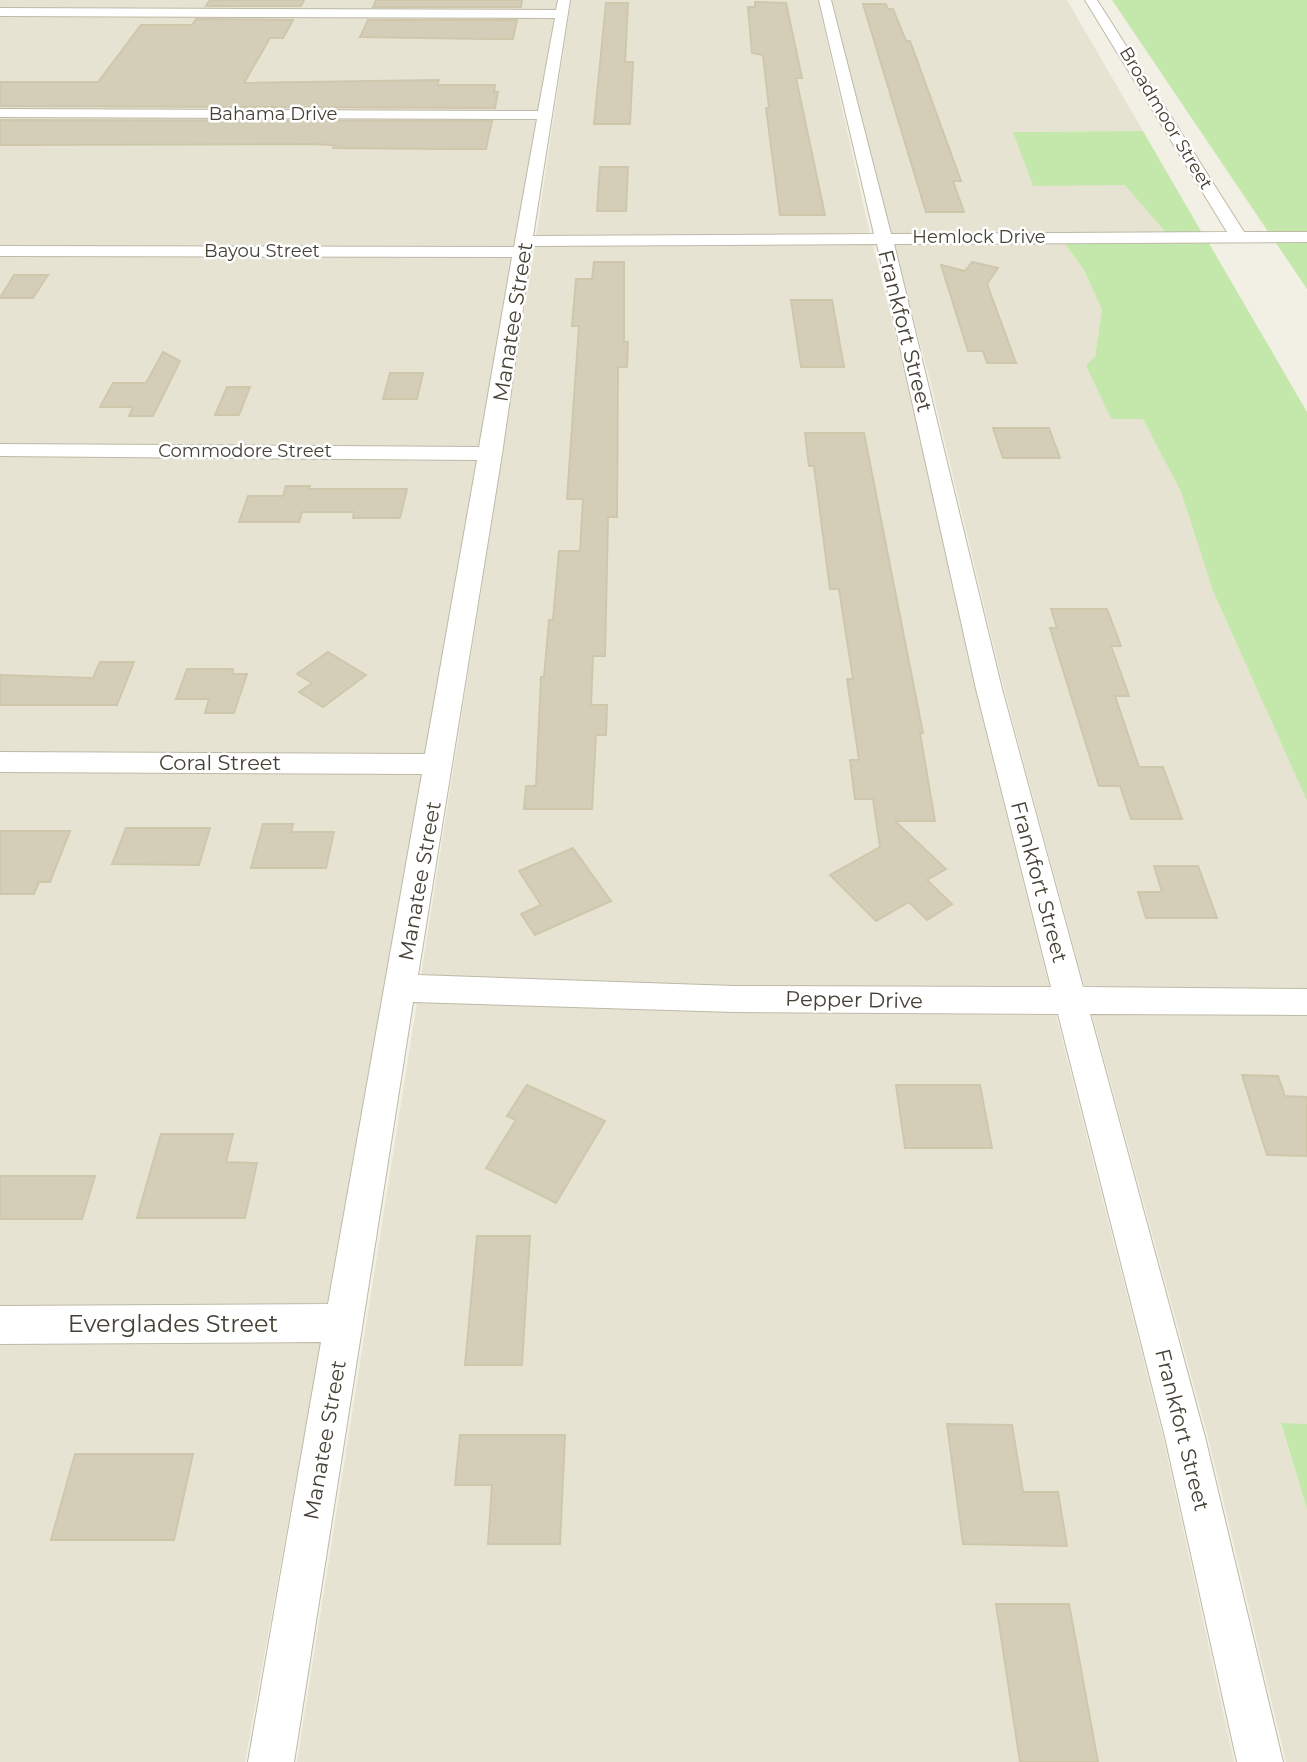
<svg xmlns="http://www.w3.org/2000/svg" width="1307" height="1762" font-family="Montserrat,sans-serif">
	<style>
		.residential { fill: #e7e3d2 }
		.green { fill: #c4e8ab }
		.building { fill: #d4ceb9; stroke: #cfc7ac; stroke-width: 2 }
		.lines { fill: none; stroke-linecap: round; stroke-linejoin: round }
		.minor-casing { stroke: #beb9a7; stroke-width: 2 }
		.minor { fill: #fff; fill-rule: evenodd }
		.labels { text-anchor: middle; stroke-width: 5; stroke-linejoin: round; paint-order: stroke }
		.far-street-label { font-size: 18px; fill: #454134; stroke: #fff }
		.street-label { font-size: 21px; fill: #454134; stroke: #fff }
		.near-street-label { font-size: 24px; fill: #454134; stroke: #fff }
	</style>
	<rect width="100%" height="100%" fill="#f2f0e4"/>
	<path class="residential" d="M 0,0 L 557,0 L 555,12 L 0,10 Z
		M 571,0 L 818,0 L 870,234 L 536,237 Z
		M 832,0 L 1067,0 L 1143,131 L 1014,132 L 1126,184 L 1166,233 L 890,234 Z
		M 0,14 L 554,16 L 538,112 L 0,110 Z
		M 0,116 L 537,118 L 515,248 L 0,247 Z
		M 1063,241 L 1084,270 L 1102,310 L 1095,358 L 1087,365 L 1111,418 L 1143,418 L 1181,492 L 1213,591 L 1307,801 L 1307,989 L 1085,989 L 1004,689 L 929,376 L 892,242 Z
		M 872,242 L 906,376 L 975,689 L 1050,989 L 734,986 L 421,976 L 535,244 Z
		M 0,254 L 514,255 L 480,448 L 0,444 Z
		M 0,456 L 478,460 L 426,755 L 0,753 Z
		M 0,772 L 422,774 L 327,1304 L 0,1306 Z
		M 417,1002 L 735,1012 L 1056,1015 L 1163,1437 L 1234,1762 L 297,1762 Z
		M 1092,1015 L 1307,1015 L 1307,1424 L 1281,1424 L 1307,1509 L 1307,1762 L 1286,1762 L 1208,1437 Z
		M 321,1341 L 245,1762 L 0,1762 L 0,1343 Z"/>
	<path class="green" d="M 1112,0 L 1307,0 L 1307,233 L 1269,233 Z
		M 1143,131 L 1202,233 L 1166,233 L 1125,185 L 1033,186 L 1013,132 Z
		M 1207,240 L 1307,412 L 1307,801 L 1213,591 L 1181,492 L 1143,419 L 1111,419 L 1086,365 L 1095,357 L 1102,310 L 1084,270 L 1063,241 Z
		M 1274,240 L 1307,240 L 1307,289 Z
		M 1281,1423 L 1307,1424 L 1307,1509 Z"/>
	<path class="building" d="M 210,0 L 304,0 L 301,6 L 206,6 Z
		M 376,0 L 522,0 L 521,7 L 373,7 Z
		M 755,2 L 786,3 L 802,78 L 796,78 L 825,215 L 780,215 L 766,108 L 769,108 L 763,55 L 752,53 L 748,7 L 755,7 Z
		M 606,3 L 628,3 L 625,62 L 633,62 L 630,124 L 594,124 Z
		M 863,4 L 886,4 L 888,9 L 893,9 L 906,41 L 910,41 L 961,181 L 953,181 L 964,212 L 926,212 Z
		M 196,19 L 293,20 L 283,38 L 270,38 L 244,83 L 439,80 L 437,85 L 495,85 L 494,92 L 498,92 L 495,108 L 0,106 L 0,82 L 98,82 L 141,25 L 192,25 Z
		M 368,20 L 517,20 L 513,39 L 487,39 L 360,37 Z
		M 0,120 L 492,121 L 486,149 L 443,149 L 333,148 L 334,145 L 309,144 L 0,145 Z
		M 600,167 L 628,167 L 626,211 L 597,211 Z
		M 594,262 L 624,262 L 624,342 L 628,342 L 627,367 L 618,367 L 617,517 L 608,517 L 605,656 L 593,656 L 591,705 L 607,705 L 606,735 L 596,735 L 592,809 L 524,809 L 526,786 L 536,786 L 541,677 L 544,677 L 549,620 L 553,620 L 559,551 L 580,551 L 583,499 L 567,499 L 579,326 L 572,326 L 576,279 L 592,279 Z
		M 972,262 L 998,268 L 987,284 L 1016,363 L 987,363 L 983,351 L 968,351 L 941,265 L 965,271 Z
		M 14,275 L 48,275 L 33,298 L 0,298 Z
		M 791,300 L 832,300 L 844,367 L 801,367 Z
		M 163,352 L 180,361 L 153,416 L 129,416 L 133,407 L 100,407 L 113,383 L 146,383 Z
		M 390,373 L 423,373 L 417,399 L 383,399 Z
		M 227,387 L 250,387 L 239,415 L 215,415 Z
		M 993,428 L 1049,428 L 1060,458 L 1003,458 Z
		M 805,433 L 864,433 L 923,733 L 920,733 L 935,821 L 895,821 L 946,869 L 927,880 L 952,904 L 927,920 L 909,902 L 876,921 L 830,875 L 880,847 L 873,799 L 855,799 L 850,760 L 859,760 L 847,679 L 853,679 L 839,589 L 830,589 L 814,466 L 809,466 Z
		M 286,486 L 310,486 L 309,489 L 407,489 L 400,518 L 353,518 L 354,512 L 302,512 L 299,522 L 239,522 L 248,496 L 283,496 Z
		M 1051,609 L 1107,609 L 1121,646 L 1111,646 L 1129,696 L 1115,696 L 1139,767 L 1163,767 L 1182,819 L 1131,819 L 1120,786 L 1099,786 L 1050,628 L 1057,628 Z
		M 328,652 L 366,675 L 323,707 L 299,692 L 312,683 L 297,674 Z
		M 100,662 L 134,662 L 117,705 L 0,705 L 0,675 L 93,678 Z
		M 187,669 L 233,669 L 232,674 L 247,674 L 234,713 L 205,713 L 209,699 L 176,699 Z
		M 263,824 L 293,824 L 291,832 L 334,832 L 326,868 L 251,868 Z
		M 126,828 L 210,828 L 199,865 L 112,864 Z
		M 0,831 L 70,831 L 50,882 L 39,882 L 34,894 L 0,894 Z
		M 573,848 L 611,901 L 535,935 L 521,914 L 541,905 L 519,871 Z
		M 1154,866 L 1198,866 L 1217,918 L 1146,918 L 1138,892 L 1162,892 Z
		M 1242,1075 L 1278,1076 L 1285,1096 L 1307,1097 L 1307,1156 L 1267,1155 Z
		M 527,1085 L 605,1121 L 556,1203 L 486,1168 L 516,1120 L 507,1116 Z
		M 896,1085 L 980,1085 L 992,1148 L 905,1148 Z
		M 161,1134 L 233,1134 L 226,1162 L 257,1163 L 245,1218 L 137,1218 Z
		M 0,1176 L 95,1176 L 82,1219 L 0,1219 Z
		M 477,1236 L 530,1236 L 522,1365 L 465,1365 Z
		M 947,1424 L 1012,1425 L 1023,1492 L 1058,1492 L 1067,1546 L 963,1544 Z
		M 460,1435 L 565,1435 L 560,1544 L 488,1544 L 492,1485 L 455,1485 Z
		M 75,1454 L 193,1454 L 174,1540 L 51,1540 Z
		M 996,1604 L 1069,1604 L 1098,1762 L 1020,1762 Z"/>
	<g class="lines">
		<defs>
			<path id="minor" d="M 558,0 L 570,0 L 533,236 L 874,234 L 819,0 L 831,0 L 891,234 L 1227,232 L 1085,0 L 1097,0 L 1244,232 L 1307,232 L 1307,242 L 894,244 L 1002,689 L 1083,987 L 1307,989 L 1307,1015 L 1090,1014 L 1205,1437 L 1283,1762 L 1237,1762 L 1165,1437 L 1058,1014 L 734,1012 L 413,1002 L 294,1762 L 248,1762 L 321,1342 L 0,1344 L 0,1306 L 328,1304 L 422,774 L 0,772 L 0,752 L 425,754 L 477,460 L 0,456 L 0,444 L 479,447 L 512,257 L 0,256 L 0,246 L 514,247 L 537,119 L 0,117 L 0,109 L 538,111 L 555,18 L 0,16 L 0,8 L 556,10 ZM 877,244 L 976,689 L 1051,987 L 734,986 L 418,975 L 502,454 L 532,246 Z"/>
		</defs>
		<use href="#minor" class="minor-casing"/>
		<use href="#minor" class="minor"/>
	</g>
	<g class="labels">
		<g class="far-street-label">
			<text x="273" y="120">Bahama Drive</text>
			<text transform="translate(1166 118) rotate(59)" y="6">Broadmoor Street</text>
			<text x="979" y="243">Hemlock Drive</text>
			<text x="262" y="257">Bayou Street</text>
			<text x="245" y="457">Commodore Street</text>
		</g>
		<g class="street-label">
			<text transform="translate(513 322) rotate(-81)" y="7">Manatee Street</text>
			<text transform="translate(905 331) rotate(76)" y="7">Frankfort Street</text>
			<text x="220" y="770">Coral Street</text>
			<text transform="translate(420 881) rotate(-80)" y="7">Manatee Street</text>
			<text transform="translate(1039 882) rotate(75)" y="7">Frankfort Street</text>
			<text transform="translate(854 1000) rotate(1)" y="7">Pepper Drive</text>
			<text transform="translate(1182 1430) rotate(76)" y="7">Frankfort Street</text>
			<text transform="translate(325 1440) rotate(-80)" y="7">Manatee Street</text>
		</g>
		<g class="near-street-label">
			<text x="173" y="1332">Everglades Street</text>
		</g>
	</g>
</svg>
